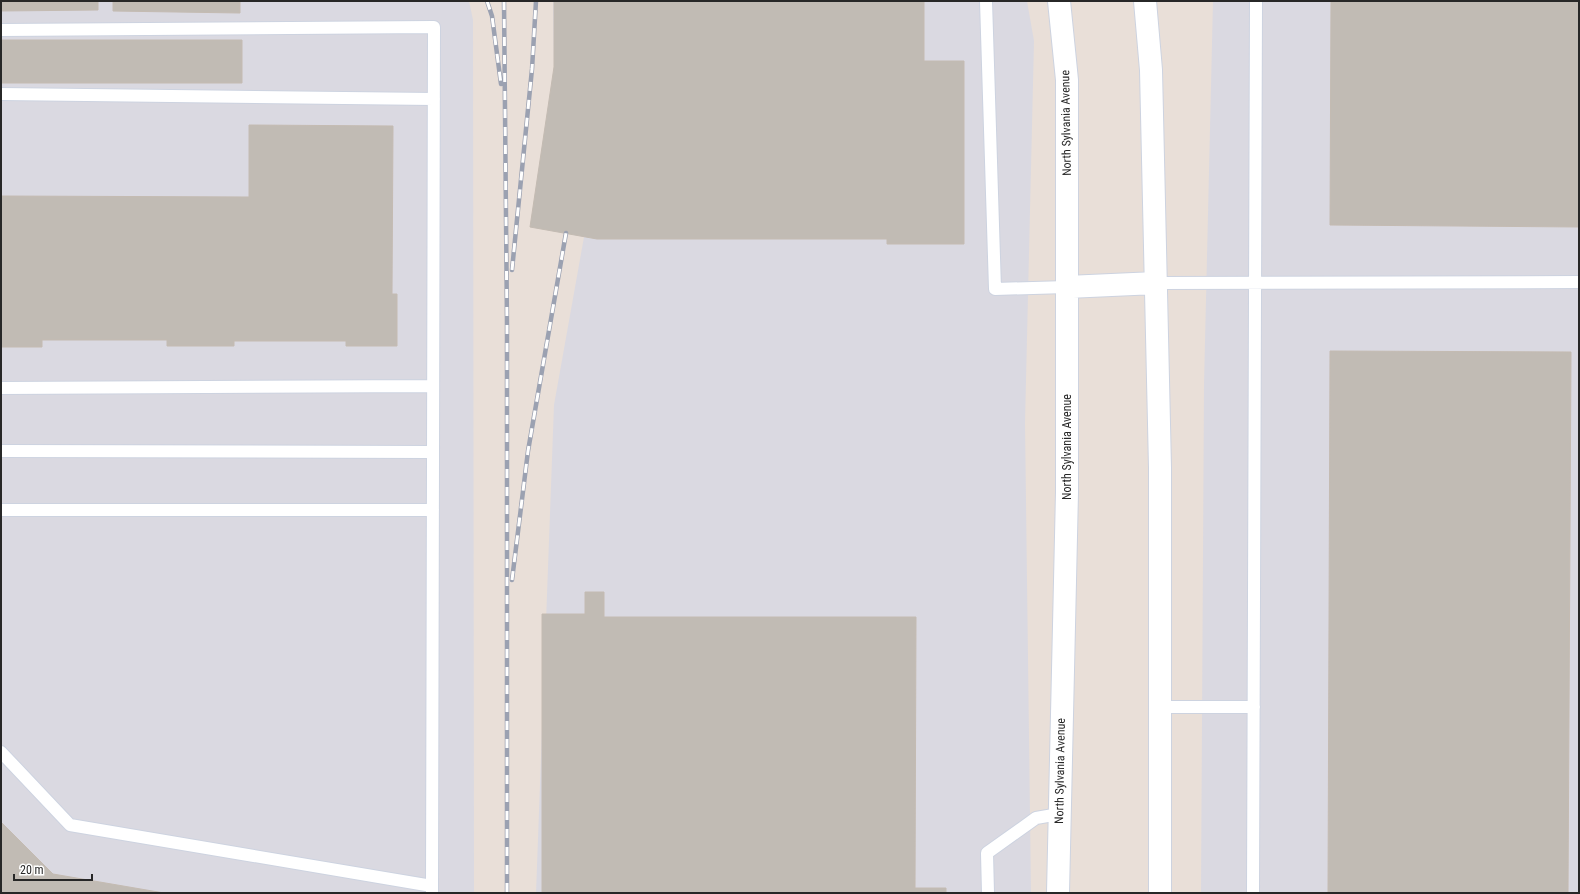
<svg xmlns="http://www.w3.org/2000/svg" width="1580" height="894" font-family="'Roboto Condensed',sans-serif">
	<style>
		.industrial { fill: #dad9e1 }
		.building { fill: #c1bbb4; stroke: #c4bbb2 }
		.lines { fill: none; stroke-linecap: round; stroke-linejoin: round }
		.lane-casing { stroke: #cdd3e0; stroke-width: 14 }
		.secondary-casing { stroke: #cdd3e0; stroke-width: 24 }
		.lane { stroke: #fff; stroke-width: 12 }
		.secondary { stroke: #fff; stroke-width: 22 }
		.rail-casing { stroke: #9ba1b1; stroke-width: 4.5 }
		.rail { stroke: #fff; stroke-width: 3; stroke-dasharray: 9; stroke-linecap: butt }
		.labels { text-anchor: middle; stroke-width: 3; stroke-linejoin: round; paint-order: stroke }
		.street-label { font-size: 12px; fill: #272727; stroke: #fff }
	</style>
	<rect width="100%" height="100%" fill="#e9dfd8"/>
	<path class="industrial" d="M 1,1 L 469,1 L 473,20 L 474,893 L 1,893 Z
		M 553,1 L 1027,1 L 1034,41 L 1025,423 L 1031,893 L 536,893 L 554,405 L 584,237 L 530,227 L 554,67 Z
		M 1213,1 L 1579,1 L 1579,893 L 1201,893 L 1204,385 Z"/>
	<path class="building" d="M 1,1 L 98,1 L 98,10 L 1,11 Z
		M 113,1 L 240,1 L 240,13 L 113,11 Z
		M 554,1 L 924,1 L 924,61 L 964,61 L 964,244 L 887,244 L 887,239 L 597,239 L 530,227 L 554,67 Z
		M 1331,1 L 1579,1 L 1579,227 L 1330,225 Z
		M 1,40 L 242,40 L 242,83 L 1,83 Z
		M 249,125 L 393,126 L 392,294 L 397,294 L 397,346 L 346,346 L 346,341 L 234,341 L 234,346 L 167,346 L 167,340 L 42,340 L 42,347 L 1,347 L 1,196 L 249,197 Z
		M 1330,351 L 1571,352 L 1568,893 L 1328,893 Z
		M 585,592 L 604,592 L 604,617 L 916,617 L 915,888 L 946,888 L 946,893 L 542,893 L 542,614 L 585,614 Z
		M 1,822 L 53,874 L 164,893 L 1,893 Z"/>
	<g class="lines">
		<defs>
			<path id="lane" d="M 986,1 L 995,289 L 1067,287
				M 1,30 L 434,27 L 432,893
				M 1,94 L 434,99
				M 1156,283 L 1579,282
				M 1,388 L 433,386
				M 1,451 L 433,452
				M 1,510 L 433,510
				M 1160,707 L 1254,707
				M 1,752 L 70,825 L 432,886
				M 988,893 L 987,853 L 1036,818 L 1059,814
				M 1253,893 L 1256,1"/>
			<path id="secondary" d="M 1145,1 L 1151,70 L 1160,468 L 1160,893
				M 1067,287 L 1156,283
				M 1058,893 L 1067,492 L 1067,80 L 1059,1"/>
		</defs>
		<use href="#lane" class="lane-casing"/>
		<use href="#secondary" class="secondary-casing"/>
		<use href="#lane" class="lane"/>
		<use href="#secondary" class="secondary"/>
		<defs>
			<path id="rail" d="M 487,1 L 492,16 L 501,84
				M 504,1 L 507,324 L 507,893
				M 512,270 L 532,69 L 536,1
				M 512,580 L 528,451 L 566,233"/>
		</defs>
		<use href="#rail" class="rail-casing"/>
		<use href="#rail" class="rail"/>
	</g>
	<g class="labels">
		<g class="street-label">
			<text transform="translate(1066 123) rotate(-91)" y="4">North Sylvania Avenue</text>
			<text transform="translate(1067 447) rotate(-90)" y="4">North Sylvania Avenue</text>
			<text transform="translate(1060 771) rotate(-89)" y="4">North Sylvania Avenue</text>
		</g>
	</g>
	<rect width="1580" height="894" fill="none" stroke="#272727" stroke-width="4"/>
	<path d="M14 874v6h78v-6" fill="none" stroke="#272727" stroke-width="2"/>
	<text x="20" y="874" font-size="12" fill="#272727" stroke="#ffffff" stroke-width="3" paint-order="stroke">20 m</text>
</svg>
